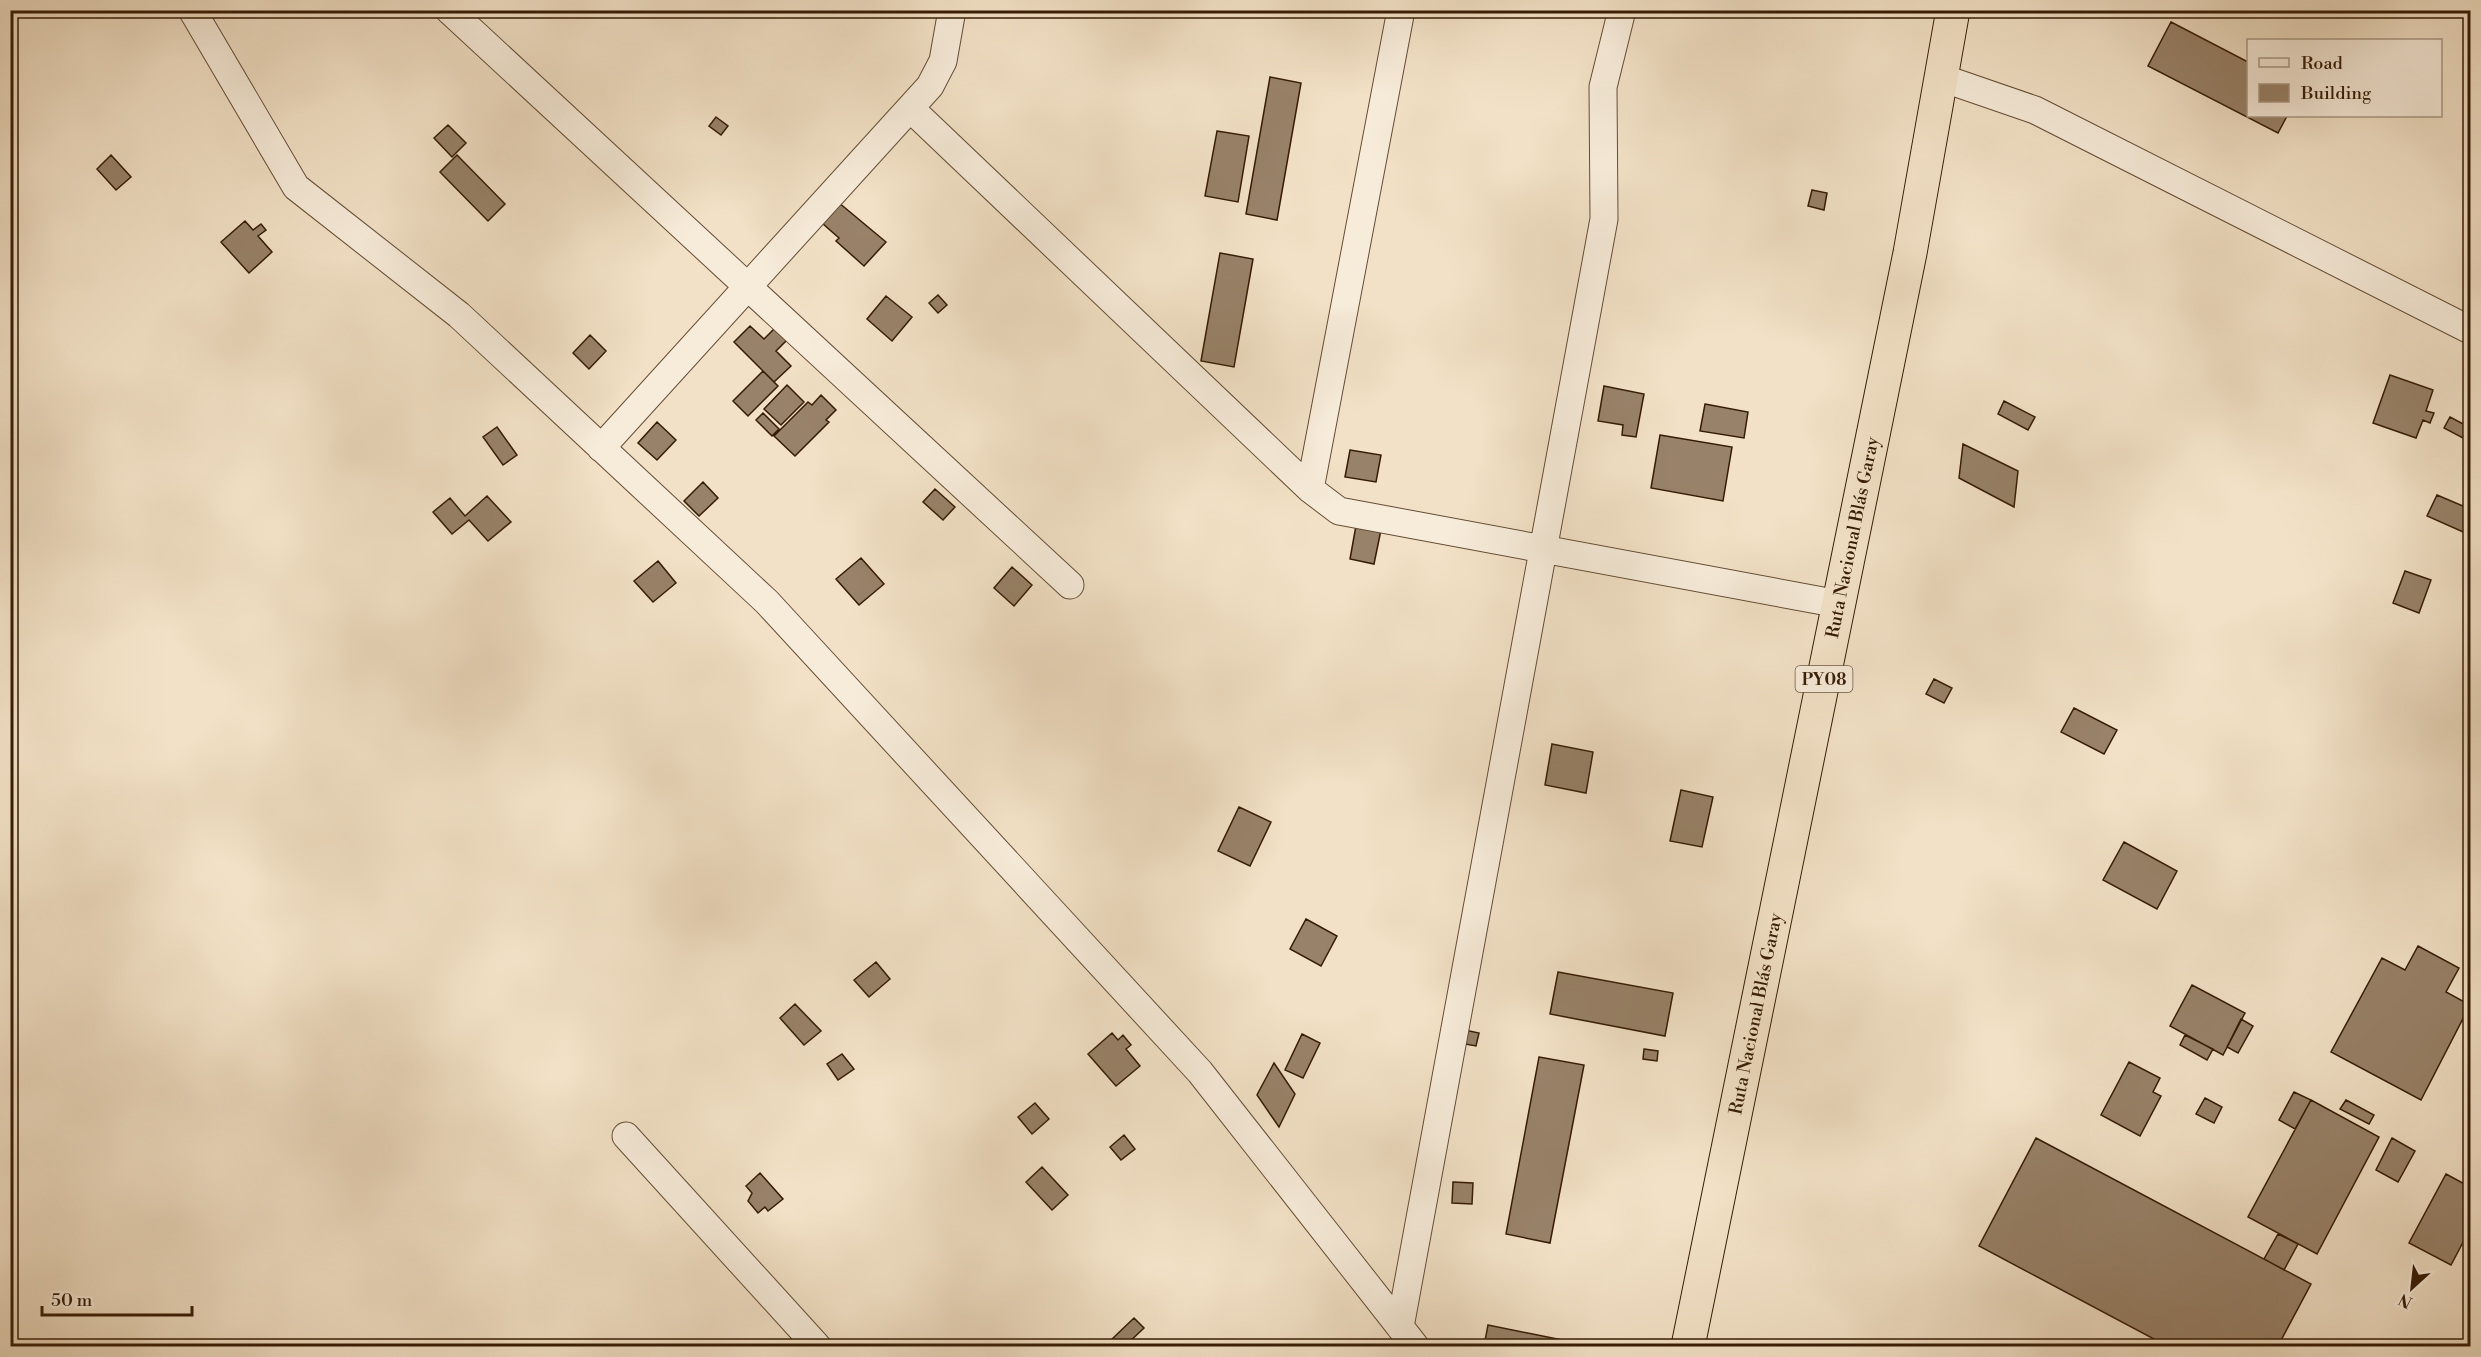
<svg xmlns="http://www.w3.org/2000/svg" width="2481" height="1357" font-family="'Libre Bodoni',serif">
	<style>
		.building { fill: #988269; stroke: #361c05; stroke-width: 1.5 }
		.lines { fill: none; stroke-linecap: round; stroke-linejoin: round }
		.minor-casing { stroke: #654d35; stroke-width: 29 }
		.highway-casing { stroke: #361c05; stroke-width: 35 }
		.minor { stroke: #f7ecda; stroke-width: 27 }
		.highway { stroke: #f2e1c6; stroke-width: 33 }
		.labels { text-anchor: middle; stroke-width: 6; stroke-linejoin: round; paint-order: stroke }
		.shield { fill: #f7ecda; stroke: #705a45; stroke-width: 1.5 }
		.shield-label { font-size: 16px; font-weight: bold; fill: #361c05 }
		.street-label { font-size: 18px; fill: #361c05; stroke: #f7ecda }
	</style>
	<rect width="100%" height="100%" fill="#f2e1c6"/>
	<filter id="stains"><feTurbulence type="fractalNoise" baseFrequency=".00333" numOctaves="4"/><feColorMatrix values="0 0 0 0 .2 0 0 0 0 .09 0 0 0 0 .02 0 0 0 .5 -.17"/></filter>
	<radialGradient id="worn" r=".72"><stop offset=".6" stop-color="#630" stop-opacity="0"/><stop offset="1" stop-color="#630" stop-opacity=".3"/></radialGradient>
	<path class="building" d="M 2171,22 L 2248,62 L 2248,116 L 2287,116 L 2278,133 L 2148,66 Z
		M 1270,77 L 1301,83 L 1277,220 L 1246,214 Z
		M 716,117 L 728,126 L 721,135 L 709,126 Z
		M 448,125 L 466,143 L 452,157 L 434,138 Z
		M 1217,131 L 1249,136 L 1238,202 L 1205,196 Z
		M 111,155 L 131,177 L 116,190 L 97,169 Z
		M 457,155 L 505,204 L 488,221 L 440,172 Z
		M 1812,190 L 1827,193 L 1824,210 L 1808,206 Z
		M 832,197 L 886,242 L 864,266 L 836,241 L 839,238 L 814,216 Z
		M 245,221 L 253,230 L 261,224 L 266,230 L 258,236 L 272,252 L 249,273 L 221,242 Z
		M 1220,253 L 1253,259 L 1234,367 L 1201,361 Z
		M 938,295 L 947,305 L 938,313 L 929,303 Z
		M 886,296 L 912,317 L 892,341 L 867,319 Z
		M 750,326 L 764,339 L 775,328 L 787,340 L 776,351 L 791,366 L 774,382 L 734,342 Z
		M 590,335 L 606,351 L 589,369 L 573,353 Z
		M 763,371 L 778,386 L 748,416 L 733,401 Z
		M 2390,375 L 2433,390 L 2426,411 L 2434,413 L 2430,423 L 2423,420 L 2416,438 L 2373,423 Z
		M 787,385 L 804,402 L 781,425 L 764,409 Z
		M 1604,386 L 1644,394 L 1636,437 L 1622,435 L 1623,425 L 1598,421 Z
		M 821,395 L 836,410 L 826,420 L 829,422 L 795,456 L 774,436 L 808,402 L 812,405 Z
		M 2004,401 L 2035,417 L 2028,430 L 1998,414 Z
		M 1705,404 L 1748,412 L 1744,438 L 1700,431 Z
		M 763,413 L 779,429 L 772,436 L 756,420 Z
		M 2450,417 L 2469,427 L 2463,438 L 2444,428 Z
		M 657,422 L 676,440 L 657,460 L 638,443 Z
		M 497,427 L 517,455 L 503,465 L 483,437 Z
		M 1660,435 L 1732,447 L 1723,501 L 1651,488 Z
		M 1963,444 L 2018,471 L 2014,507 L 1959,478 Z
		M 1350,450 L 1381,455 L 1376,482 L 1345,477 Z
		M 703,482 L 718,498 L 699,516 L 684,501 Z
		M 935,489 L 955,507 L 943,520 L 923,502 Z
		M 2437,495 L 2470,509 L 2470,535 L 2427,516 Z
		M 487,496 L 511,522 L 488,541 L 469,520 L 452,534 L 433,512 L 450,498 L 465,516 Z
		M 1357,520 L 1382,525 L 1374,564 L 1350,559 Z
		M 861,558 L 884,584 L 859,605 L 836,579 Z
		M 658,561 L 676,583 L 653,602 L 634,581 Z
		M 1012,567 L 1032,585 L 1014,606 L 994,588 Z
		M 2405,571 L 2431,580 L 2419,613 L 2393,603 Z
		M 1934,679 L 1952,688 L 1944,703 L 1926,694 Z
		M 2074,708 L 2117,730 L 2104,754 L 2061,732 Z
		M 1552,744 L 1593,752 L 1586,793 L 1545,785 Z
		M 1681,790 L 1713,797 L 1702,847 L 1670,841 Z
		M 1239,807 L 1271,822 L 1250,866 L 1218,851 Z
		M 2124,842 L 2177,871 L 2157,909 L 2103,880 Z
		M 1306,919 L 1337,936 L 1321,966 L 1290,949 Z
		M 2418,946 L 2459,968 L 2446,992 L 2470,1005 L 2421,1100 L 2331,1052 L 2382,958 L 2405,970 Z
		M 876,962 L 890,979 L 869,997 L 854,980 Z
		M 1558,972 L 1673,993 L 1665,1036 L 1550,1014 Z
		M 2192,985 L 2245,1013 L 2223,1055 L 2170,1026 Z
		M 795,1004 L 821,1031 L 804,1045 L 780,1018 Z
		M 2241,1019 L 2253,1026 L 2238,1053 L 2227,1047 Z
		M 1451,1027 L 1479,1033 L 1476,1046 L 1448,1041 Z
		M 1112,1033 L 1118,1040 L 1123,1035 L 1131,1045 L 1126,1049 L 1140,1066 L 1116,1086 L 1088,1054 Z
		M 1302,1034 L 1320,1043 L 1303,1078 L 1285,1070 Z
		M 2185,1035 L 2213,1049 L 2207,1060 L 2180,1045 Z
		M 1644,1049 L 1658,1051 L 1657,1061 L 1643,1059 Z
		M 842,1054 L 854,1069 L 838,1080 L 827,1064 Z
		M 1539,1057 L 1584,1065 L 1550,1243 L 1506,1234 Z
		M 2129,1062 L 2160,1078 L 2153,1092 L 2161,1096 L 2140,1136 L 2101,1115 Z
		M 1274,1063 L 1295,1094 L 1279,1127 L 1257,1095 Z
		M 2294,1092 L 2311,1100 L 2295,1129 L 2279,1120 Z
		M 2205,1098 L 2222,1107 L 2214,1123 L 2196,1114 Z
		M 2311,1100 L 2379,1137 L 2317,1254 L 2248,1217 Z
		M 2346,1100 L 2374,1115 L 2369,1124 L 2340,1109 Z
		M 1035,1103 L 1049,1119 L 1032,1134 L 1018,1117 Z
		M 1124,1135 L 1135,1149 L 1121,1160 L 1110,1147 Z
		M 2036,1138 L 2311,1284 L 2278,1346 L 2167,1346 L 1979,1246 Z
		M 2392,1138 L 2415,1151 L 2398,1182 L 2376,1170 Z
		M 1042,1167 L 1068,1195 L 1052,1210 L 1026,1182 Z
		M 760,1173 L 783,1199 L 768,1211 L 765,1207 L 758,1213 L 748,1201 L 752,1193 L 746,1186 Z
		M 2446,1174 L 2470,1187 L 2470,1229 L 2451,1265 L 2409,1243 Z
		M 1453,1182 L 1473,1183 L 1472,1204 L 1452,1203 Z
		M 2278,1234 L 2298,1244 L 2284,1270 L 2264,1259 Z
		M 1134,1318 L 1144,1328 L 1125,1346 L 1117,1346 L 1111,1340 Z
		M 1488,1325 L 1592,1346 L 1484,1346 Z"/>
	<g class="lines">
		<defs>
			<path id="minor" d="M 192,10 L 296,187 L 459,315 L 767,602 L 1200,1072 L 1415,1346
				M 449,10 L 1070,585
				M 1942,78 L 2035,110 L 2470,330
				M 910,108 L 1310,489 L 1339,511 L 1839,604
				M 601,448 L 930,86 L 943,61 L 952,10
				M 1310,489 L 1401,10
				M 626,1136 L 817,1346
				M 1400,1327 L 1604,219 L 1603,87 L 1622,10"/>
			<g id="highway">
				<path id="s1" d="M 1688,1346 L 1910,253 L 1953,10"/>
			</g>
		</defs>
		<use href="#minor" class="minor-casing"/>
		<use href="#highway" class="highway-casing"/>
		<use href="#minor" class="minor"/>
		<use href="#highway" class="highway"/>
	</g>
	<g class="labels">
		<rect class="shield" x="1795.5" y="666" width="57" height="26" rx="4.5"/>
		<g class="shield-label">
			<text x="1824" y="685">PY08</text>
		</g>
		<g class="street-label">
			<text dy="6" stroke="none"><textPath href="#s1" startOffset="825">Ruta Nacional Blás Garay</textPath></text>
			<text dy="6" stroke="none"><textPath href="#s1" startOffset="339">Ruta Nacional Blás Garay</textPath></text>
		</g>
	</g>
	<rect width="2481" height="1357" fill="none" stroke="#f2e1c6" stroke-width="36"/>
	<rect x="12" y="12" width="2457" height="1333" fill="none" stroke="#361c05" stroke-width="3"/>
	<rect x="18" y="18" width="2445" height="1321" fill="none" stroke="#361c05" stroke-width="1.5"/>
	<rect x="2247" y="39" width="195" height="78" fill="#f7ecda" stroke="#aa9985" stroke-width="1.5"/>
	<rect x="2259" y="58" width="30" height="9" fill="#f7ecda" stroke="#aa9985" stroke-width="1.5"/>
	<text x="2301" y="69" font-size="18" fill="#361c05">Road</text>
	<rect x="2259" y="84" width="30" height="18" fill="#988269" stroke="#aa9985" stroke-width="1.5"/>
	<text x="2301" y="99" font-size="18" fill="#361c05">Building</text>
	<g transform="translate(2412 1288) rotate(207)" stroke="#f7ecda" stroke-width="4.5" paint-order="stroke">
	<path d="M0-4.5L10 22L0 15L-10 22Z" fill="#361c05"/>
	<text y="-9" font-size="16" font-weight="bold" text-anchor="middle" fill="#361c05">N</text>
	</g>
	<path d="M42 1306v9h150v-9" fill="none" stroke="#361c05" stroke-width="3"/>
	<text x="51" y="1306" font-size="18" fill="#361c05" stroke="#f7ecda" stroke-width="4.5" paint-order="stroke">50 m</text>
	<rect width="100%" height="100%" filter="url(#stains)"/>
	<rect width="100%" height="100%" fill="url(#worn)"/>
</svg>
